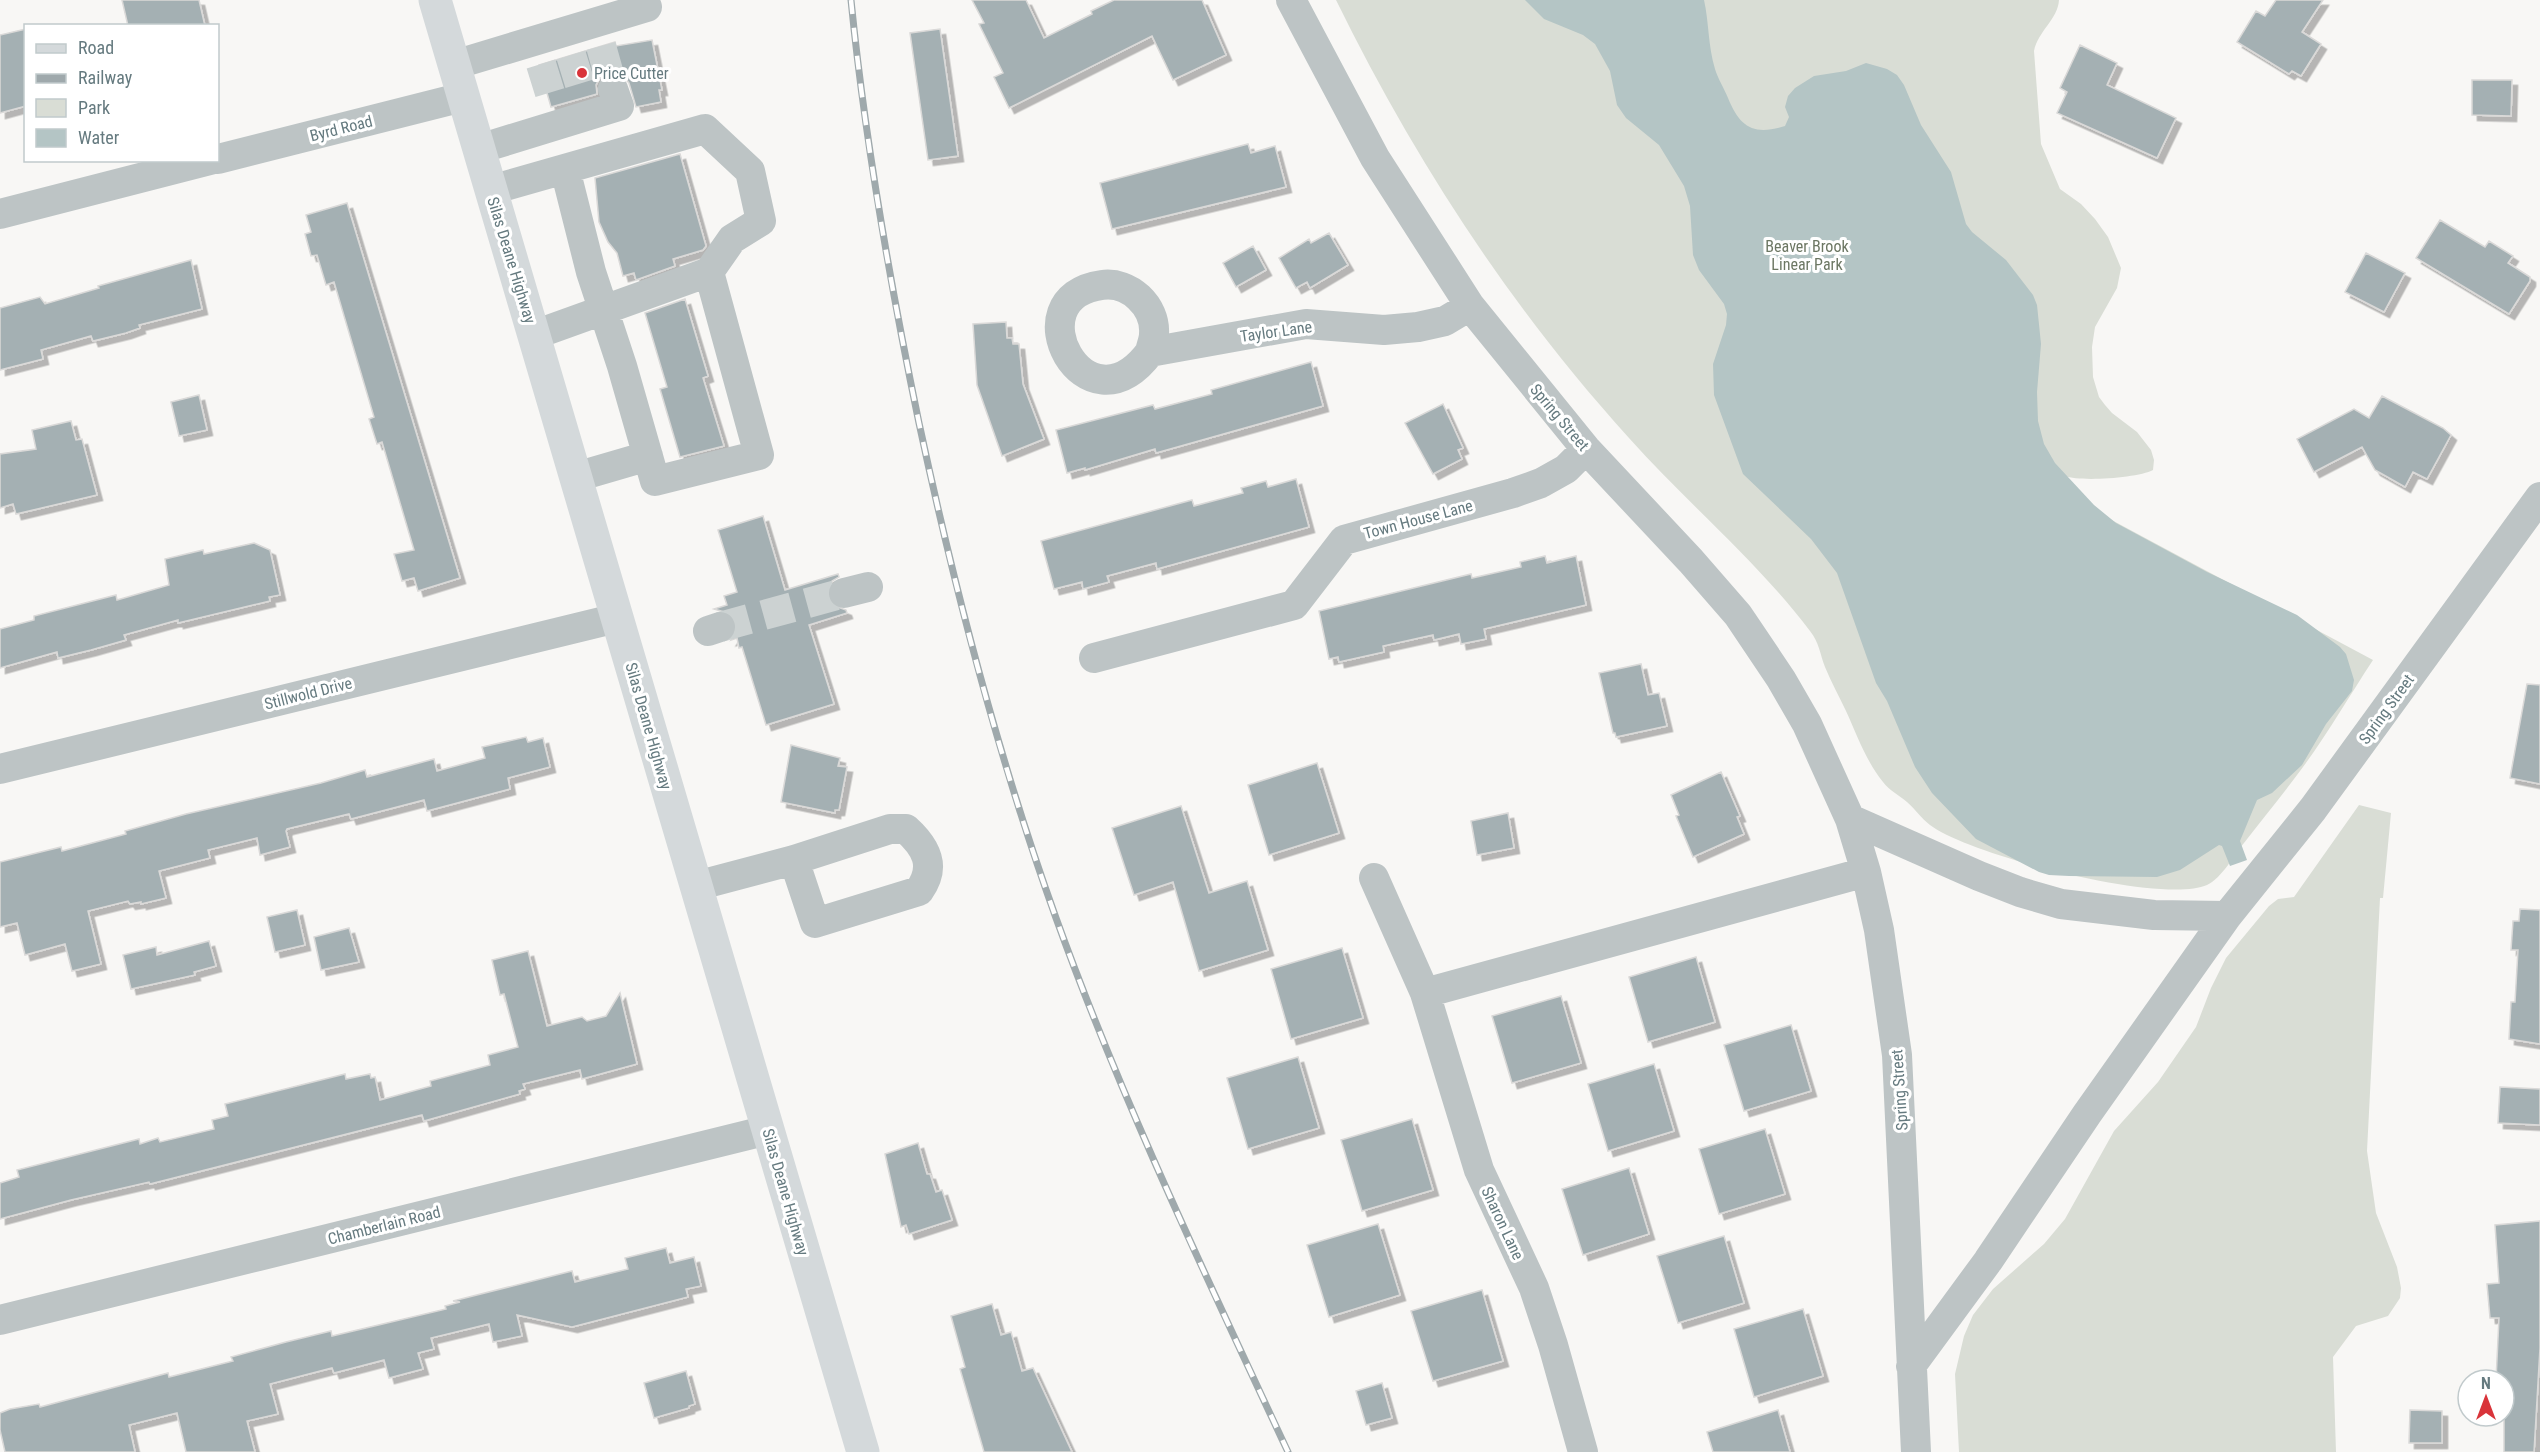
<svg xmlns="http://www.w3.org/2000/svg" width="2540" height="1452" font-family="'Roboto Condensed',sans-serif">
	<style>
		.green { fill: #d9ddd5 }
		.water { fill: #b4c5c5 }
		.building { fill: #a4b0b3; stroke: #dad9d8; stroke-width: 1.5; filter: url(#shadow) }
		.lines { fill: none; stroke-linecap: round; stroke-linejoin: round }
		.minor-tunnel { stroke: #ccd2d2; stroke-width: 30; stroke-dasharray: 30 15; stroke-linecap: butt }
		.minor { stroke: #bdc4c5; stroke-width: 30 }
		.major { stroke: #d4d9db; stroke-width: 33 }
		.rail-casing { stroke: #9fa9ac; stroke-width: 7 }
		.rail { stroke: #fff; stroke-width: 4.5; stroke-dasharray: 14; stroke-linecap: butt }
		.poi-dot { fill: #d9343a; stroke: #fff; stroke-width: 2 }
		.labels { text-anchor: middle; stroke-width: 6; stroke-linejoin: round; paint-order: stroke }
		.poi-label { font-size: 16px; fill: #657a7f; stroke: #fff; text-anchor: start }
		.street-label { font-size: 16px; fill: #657a7f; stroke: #fff }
		.park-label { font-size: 16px; fill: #6c7763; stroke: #fff }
	</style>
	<defs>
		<filter id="shadow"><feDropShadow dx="5.5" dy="5.5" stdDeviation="0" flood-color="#0004"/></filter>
	</defs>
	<rect width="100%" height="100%" fill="#f8f7f5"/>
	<path class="green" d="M 1336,0 L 2059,0 C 2058,19 2038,31 2034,51 L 2041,144 L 2060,189 L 2081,204 L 2095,219 L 2108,237 L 2121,268 L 2117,288 L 2095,327 L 2092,347 L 2093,377 L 2099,397 L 2105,405 L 2112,413 L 2137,432 L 2151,450 L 2154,460 L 2153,470 C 2138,478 2080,482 2065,476 L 2065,495 L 2373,660 C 2350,695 2328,733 2303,767 C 2284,793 2263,818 2244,843 C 2234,855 2222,878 2207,885 C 2162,905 1969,855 1930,825 C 1921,818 1915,809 1907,802 C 1899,795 1890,791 1883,782 C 1866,761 1857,735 1846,711 C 1839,696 1831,682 1825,667 C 1820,654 1819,642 1810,631 C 1757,561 1688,504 1629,438 C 1510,307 1414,159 1336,0 Z
		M 2359,805 L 2391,813 L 2383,898 L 2380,898 L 2367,1151 L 2376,1213 L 2397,1267 L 2401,1288 L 2400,1298 L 2388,1316 L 2356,1326 L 2333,1357 L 2336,1452 L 1959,1452 L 1955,1374 L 1964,1336 L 1973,1315 L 1993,1289 L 2044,1244 L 2065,1219 L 2114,1131 L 2158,1082 L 2196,1027 L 2211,988 L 2226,958 L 2269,906 L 2278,899 L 2294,897 Z"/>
	<path class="water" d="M 1525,0 L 1704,0 C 1709,22 1708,46 1715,69 C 1718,79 1724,88 1728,98 C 1740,127 1753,136 1785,126 L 1789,117 L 1785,107 L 1788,96 L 1795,88 L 1814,76 L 1846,71 L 1866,63 L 1887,69 L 1897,75 L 1904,85 L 1921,125 L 1951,172 L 1966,224 L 1972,232 L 2006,260 L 2033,295 L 2037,305 L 2041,344 L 2037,392 L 2038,421 L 2044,444 L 2055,463 L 2094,505 L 2116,523 L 2207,572 L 2297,615 L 2340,647 L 2346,654 L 2354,680 L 2352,691 L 2326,724 L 2302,765 L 2272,793 L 2257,800 L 2240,841 L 2247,860 L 2230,866 L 2222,846 L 2219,845 L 2180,870 L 2157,877 L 2069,876 L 2049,875 L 2039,872 L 1976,839 L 1932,793 L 1915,767 L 1887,701 L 1876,683 L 1837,573 L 1811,539 L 1743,474 L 1714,395 L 1713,364 L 1726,325 L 1727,314 L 1724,304 L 1699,270 L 1693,255 L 1690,206 L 1684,186 L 1659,145 L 1626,118 L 1617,105 L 1610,71 L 1595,44 L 1583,35 L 1544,19 Z"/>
	<path class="building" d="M 122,0 L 199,0 L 205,26 L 128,26 Z
		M 972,0 L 1026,0 L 1044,38 L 1092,14 L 1091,11 L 1114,0 L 1202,0 L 1226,55 L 1173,80 L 1152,36 L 1009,108 L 994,77 L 1003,73 L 979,24 L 984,23 Z
		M 2276,0 L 2323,0 L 2302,32 L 2321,44 L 2301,76 L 2292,71 L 2289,74 L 2237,42 L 2256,11 L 2265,16 Z
		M 26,29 L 26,106 L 0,113 L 0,35 Z
		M 940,29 L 958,156 L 928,160 L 910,33 Z
		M 652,40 L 662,90 L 659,90 L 661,102 L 636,107 L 629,83 L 624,76 L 616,72 L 608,73 L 600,77 L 596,85 L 597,94 L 551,107 L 539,65 L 615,42 L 616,46 Z
		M 2080,45 L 2117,63 L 2107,85 L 2176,118 L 2157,158 L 2057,113 L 2067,92 L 2060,88 Z
		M 2472,80 L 2512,80 L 2511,116 L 2472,115 Z
		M 1248,144 L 1251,153 L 1275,146 L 1286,187 L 1112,229 L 1100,183 Z
		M 680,154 L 706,246 L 703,250 L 673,259 L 675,266 L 636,280 L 634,273 L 623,276 L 617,253 L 608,242 L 599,222 L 595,178 Z
		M 347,203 L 460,578 L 418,591 L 414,578 L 402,581 L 394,554 L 414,550 L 382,442 L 377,444 L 369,419 L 374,417 L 334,282 L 326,285 L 317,255 L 311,256 L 305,234 L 311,232 L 306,215 Z
		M 2440,220 L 2485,247 L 2489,241 L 2513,256 L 2508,263 L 2530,277 L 2530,281 L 2509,314 L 2416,258 Z
		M 1329,233 L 1348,265 L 1310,288 L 1307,282 L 1296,288 L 1279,258 L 1309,239 L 1311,243 Z
		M 1253,246 L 1266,270 L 1236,287 L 1223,263 Z
		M 2366,253 L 2405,273 L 2384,312 L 2345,292 Z
		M 191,260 L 202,309 L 139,325 L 140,328 L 126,333 L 93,341 L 91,336 L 41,350 L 43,359 L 0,370 L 0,308 L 40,297 L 45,304 L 99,288 L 98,286 Z
		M 685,299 L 708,376 L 703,378 L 724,446 L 680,457 L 660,389 L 667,387 L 645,313 Z
		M 1006,322 L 1007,338 L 1012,338 L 1013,344 L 1019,344 L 1023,384 L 1044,439 L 1002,456 L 977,385 L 973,324 Z
		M 1311,362 L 1323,406 L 1156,453 L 1155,449 L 1085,470 L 1085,468 L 1067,473 L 1056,430 L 1153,405 L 1155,409 L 1212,394 L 1211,390 Z
		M 199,395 L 207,430 L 179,436 L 171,402 Z
		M 2382,396 L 2443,428 L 2451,435 L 2427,479 L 2413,472 L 2405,487 L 2375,470 L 2362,447 L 2314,472 L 2297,439 L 2354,409 L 2369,418 Z
		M 1443,404 L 1463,448 L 1458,450 L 1462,459 L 1433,474 L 1405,423 Z
		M 71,421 L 76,440 L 82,439 L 97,495 L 16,514 L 13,504 L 0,508 L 0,454 L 36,449 L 32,430 Z
		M 1296,479 L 1309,527 L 1157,569 L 1156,563 L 1107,576 L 1109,582 L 1083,589 L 1082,582 L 1054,589 L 1041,541 L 1192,500 L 1194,506 L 1243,493 L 1241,488 L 1266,481 L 1268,487 Z
		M 763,516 L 785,590 L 838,574 L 839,577 L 832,581 L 828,588 L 827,597 L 832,605 L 846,610 L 847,613 L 809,625 L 834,704 L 766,725 L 742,647 L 739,648 L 737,638 L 731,640 L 737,631 L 736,621 L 731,614 L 714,609 L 727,605 L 724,596 L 737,592 L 718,530 Z
		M 254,543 L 270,550 L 280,595 L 269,597 L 270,601 L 178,623 L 178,620 L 124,635 L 126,640 L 91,650 L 58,658 L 57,652 L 0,668 L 0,629 L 34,620 L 34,616 L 116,595 L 117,600 L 169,585 L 165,559 L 203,550 L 204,554 Z
		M 1545,556 L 1547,563 L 1576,556 L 1586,605 L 1484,629 L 1486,639 L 1461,644 L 1459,634 L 1434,640 L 1433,635 L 1383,646 L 1384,652 L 1339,662 L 1338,657 L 1329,659 L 1319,611 L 1471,574 L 1472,578 L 1521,567 L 1520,562 Z
		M 1641,664 L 1648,695 L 1659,693 L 1667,726 L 1616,737 L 1615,733 L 1613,733 L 1599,673 Z
		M 2527,684 L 2540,685 L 2540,784 L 2510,778 Z
		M 526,737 L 528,742 L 543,738 L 550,767 L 508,778 L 510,789 L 427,811 L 424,800 L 351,819 L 349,814 L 287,829 L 286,831 L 290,847 L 260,855 L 257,838 L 208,850 L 210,858 L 159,871 L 166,898 L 141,904 L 141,902 L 130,904 L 128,901 L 88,911 L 101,964 L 72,971 L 65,944 L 25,955 L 17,923 L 0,927 L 0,862 L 61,847 L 62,851 L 126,834 L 125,831 L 186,814 L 321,783 L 365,770 L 367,777 L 434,759 L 437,771 L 485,758 L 482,747 Z
		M 791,745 L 840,758 L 838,766 L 847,767 L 839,810 L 835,810 L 835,813 L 781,802 Z
		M 1317,763 L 1339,833 L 1269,855 L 1248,785 Z
		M 1721,772 L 1740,816 L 1737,817 L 1744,834 L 1693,857 L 1676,816 L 1679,815 L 1671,795 Z
		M 1181,806 L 1209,893 L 1247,881 L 1268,950 L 1199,971 L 1173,882 L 1134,895 L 1112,828 Z
		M 1508,813 L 1514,848 L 1477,855 L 1471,821 Z
		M 2520,909 L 2540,910 L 2540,1044 L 2509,1039 L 2511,1002 L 2515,1002 L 2518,950 L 2511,950 L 2513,921 L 2519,921 Z
		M 297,910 L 305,945 L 275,952 L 267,917 Z
		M 349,928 L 359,962 L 321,970 L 314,937 Z
		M 209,941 L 216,966 L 194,972 L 195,975 L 131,989 L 123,955 L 156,947 L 157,955 Z
		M 1342,948 L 1363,1018 L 1291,1039 L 1271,969 Z
		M 528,951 L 547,1026 L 582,1017 L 587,1021 L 606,1016 L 620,993 L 637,1064 L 582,1079 L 580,1070 L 523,1084 L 525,1089 L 519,1091 L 520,1094 L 424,1121 L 422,1115 L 150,1184 L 149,1182 L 71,1200 L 0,1219 L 0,1183 L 19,1177 L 17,1170 L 139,1139 L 140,1144 L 158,1138 L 160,1142 L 214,1129 L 212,1120 L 228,1116 L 225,1104 L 345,1074 L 346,1079 L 370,1074 L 371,1078 L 375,1077 L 380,1100 L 431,1086 L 430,1081 L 490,1065 L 488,1055 L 518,1047 L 504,994 L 500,995 L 492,960 Z
		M 1696,957 L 1715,1022 L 1648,1042 L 1629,977 Z
		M 1561,996 L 1581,1063 L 1512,1083 L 1492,1016 Z
		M 1791,1025 L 1811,1091 L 1744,1111 L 1724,1045 Z
		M 1298,1057 L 1319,1128 L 1248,1149 L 1227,1078 Z
		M 1654,1064 L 1674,1131 L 1608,1151 L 1588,1084 Z
		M 2500,1087 L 2540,1089 L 2540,1125 L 2498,1123 Z
		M 1412,1119 L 1433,1190 L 1362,1211 L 1341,1140 Z
		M 1765,1129 L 1785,1194 L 1719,1214 L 1699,1149 Z
		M 918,1143 L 927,1174 L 930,1174 L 936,1192 L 942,1190 L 952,1220 L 909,1234 L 906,1225 L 901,1227 L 885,1154 Z
		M 1629,1168 L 1649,1234 L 1583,1255 L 1562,1189 Z
		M 2540,1221 L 2540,1348 L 2534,1452 L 2504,1452 L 2504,1380 L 2496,1380 L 2499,1318 L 2490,1318 L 2487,1284 L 2499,1283 L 2495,1225 Z
		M 1378,1224 L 1400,1295 L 1329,1317 L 1307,1245 Z
		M 1724,1236 L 1744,1303 L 1678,1323 L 1657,1256 Z
		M 666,1248 L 670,1263 L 694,1257 L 701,1286 L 686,1289 L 688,1297 L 572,1327 L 517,1315 L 522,1336 L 493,1342 L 489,1324 L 431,1338 L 434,1349 L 418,1353 L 423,1369 L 389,1378 L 384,1360 L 334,1373 L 332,1368 L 270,1384 L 278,1414 L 247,1421 L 255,1452 L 186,1452 L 177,1413 L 129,1425 L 135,1452 L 5,1452 L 0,1430 L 0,1413 L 10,1409 L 39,1404 L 40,1407 L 168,1373 L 169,1377 L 233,1361 L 231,1357 L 286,1342 L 331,1331 L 332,1336 L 446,1309 L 445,1306 L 460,1302 L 453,1301 L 572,1271 L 575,1282 L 628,1269 L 625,1258 Z
		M 1482,1290 L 1503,1361 L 1433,1381 L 1411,1311 Z
		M 992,1304 L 1001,1335 L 1011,1332 L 1022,1371 L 1033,1368 L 1072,1452 L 984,1452 L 960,1369 L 965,1367 L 951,1316 Z
		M 1803,1309 L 1823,1376 L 1754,1397 L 1734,1329 Z
		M 686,1371 L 695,1404 L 689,1406 L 689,1408 L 654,1418 L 644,1383 Z
		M 1382,1383 L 1392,1418 L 1366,1425 L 1356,1391 Z
		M 1778,1410 L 1790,1452 L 1713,1452 L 1707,1432 Z
		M 2410,1410 L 2442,1411 L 2442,1443 L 2409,1443 Z"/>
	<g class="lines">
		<path class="minor-tunnel" d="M 601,46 L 613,89
			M 571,55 L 584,97
			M 541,64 L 554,106
			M 720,627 L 844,593"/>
		<path class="minor" d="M 1291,0 L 1375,158 L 1470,306 L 1586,449 L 1691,561 L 1738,615 L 1781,679 L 1807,724 L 1850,819 L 1866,872 L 1879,930 L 1897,1055 L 1916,1452
			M 454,65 L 647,7
			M 479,149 L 619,106 L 613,89
			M 218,159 L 463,97
			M 565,169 L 591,272 L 622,366 L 655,481 L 759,455 L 709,272
			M 491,190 L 705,129 L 750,171 L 761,221 L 732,239 L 709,272 L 534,335
			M 0,214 L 210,160
			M 1150,352 C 1151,346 1154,340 1154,334 C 1156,306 1129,281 1102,285 C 1011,297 1086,438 1150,352 L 1306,324 L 1384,330 L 1418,327 L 1445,321 L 1470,306
			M 576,477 L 648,456
			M 844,593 L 868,587
			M 708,631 L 720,627
			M 1094,658 L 1294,605 L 1344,540 L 1513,493 L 1541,483 L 1566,469 L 1586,449
			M 0,769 L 617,618
			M 1850,819 L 1979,876 L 2020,892 L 2061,904 L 2154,915 L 2227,916
			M 1374,878 L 1425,993 L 1479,1170 L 1534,1288 L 1553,1345 L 1583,1452
			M 696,886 L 794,860 L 890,829 L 906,829 C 926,847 937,866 919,891 L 815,923 L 794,860
			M 1425,993 L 1866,872
			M 0,1320 L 768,1130
			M 1911,1366 L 1988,1261 L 2087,1114 L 2227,916 L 2313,809 L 2540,497"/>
		<path class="major" d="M 435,0 L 863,1452"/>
		<defs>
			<path id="rail" d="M 851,0 C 865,142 890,283 919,423 C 955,591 998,757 1056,918 C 1122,1101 1206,1276 1288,1452"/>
		</defs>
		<use href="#rail" class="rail-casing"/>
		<use href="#rail" class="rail"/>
	</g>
	<circle class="poi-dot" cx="582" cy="73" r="6"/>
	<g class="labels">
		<g class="poi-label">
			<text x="594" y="79">Price Cutter</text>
		</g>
		<g class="street-label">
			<text transform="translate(341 128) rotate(-14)" y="6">Byrd Road</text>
			<text transform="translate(512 260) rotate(73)" y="6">Silas Deane Highway</text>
			<text transform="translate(1276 331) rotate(-8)" y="6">Taylor Lane</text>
			<text transform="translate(1560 417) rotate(50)" y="6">Spring Street</text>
			<text transform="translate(1418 519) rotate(-15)" y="6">Town House Lane</text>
			<text transform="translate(308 693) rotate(-14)" y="6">Stillwold Drive</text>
			<text transform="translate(2386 709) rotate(-54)" y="6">Spring Street</text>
			<text transform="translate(649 726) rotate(74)" y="6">Silas Deane Highway</text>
			<text transform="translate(1899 1090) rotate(-94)" y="6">Spring Street</text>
			<text transform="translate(786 1192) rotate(74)" y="6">Silas Deane Highway</text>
			<text transform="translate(1503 1223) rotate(65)" y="6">Sharon Lane</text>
			<text transform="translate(384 1225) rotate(-14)" y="6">Chamberlain Road</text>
		</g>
		<g class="park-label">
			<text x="1807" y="252">Beaver Brook<tspan x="1807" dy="18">Linear Park</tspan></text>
		</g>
	</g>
	<rect x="24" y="24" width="195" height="138" fill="#ffffff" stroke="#c1cacc" stroke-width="1.5"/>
	<rect x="36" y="44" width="30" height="9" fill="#d4d9db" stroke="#c1cacc" stroke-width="1.5"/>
	<text x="78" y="54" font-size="18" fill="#657a7f">Road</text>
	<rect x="36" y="74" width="30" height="9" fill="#9fa9ac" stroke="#c1cacc" stroke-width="1.5"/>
	<text x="78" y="84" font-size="18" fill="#657a7f">Railway</text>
	<rect x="36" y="99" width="30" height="18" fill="#d9ddd5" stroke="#c1cacc" stroke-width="1.5"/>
	<text x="78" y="114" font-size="18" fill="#657a7f">Park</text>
	<rect x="36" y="129" width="30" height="18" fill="#b4c5c5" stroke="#c1cacc" stroke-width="1.5"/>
	<text x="78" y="144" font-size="18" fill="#657a7f">Water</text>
	<g transform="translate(2486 1398)"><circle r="28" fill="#ffffff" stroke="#c1cacc" stroke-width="1.5"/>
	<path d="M0-4.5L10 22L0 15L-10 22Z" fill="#d9343a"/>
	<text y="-9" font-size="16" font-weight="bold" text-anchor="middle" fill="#657a7f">N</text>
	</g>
</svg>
